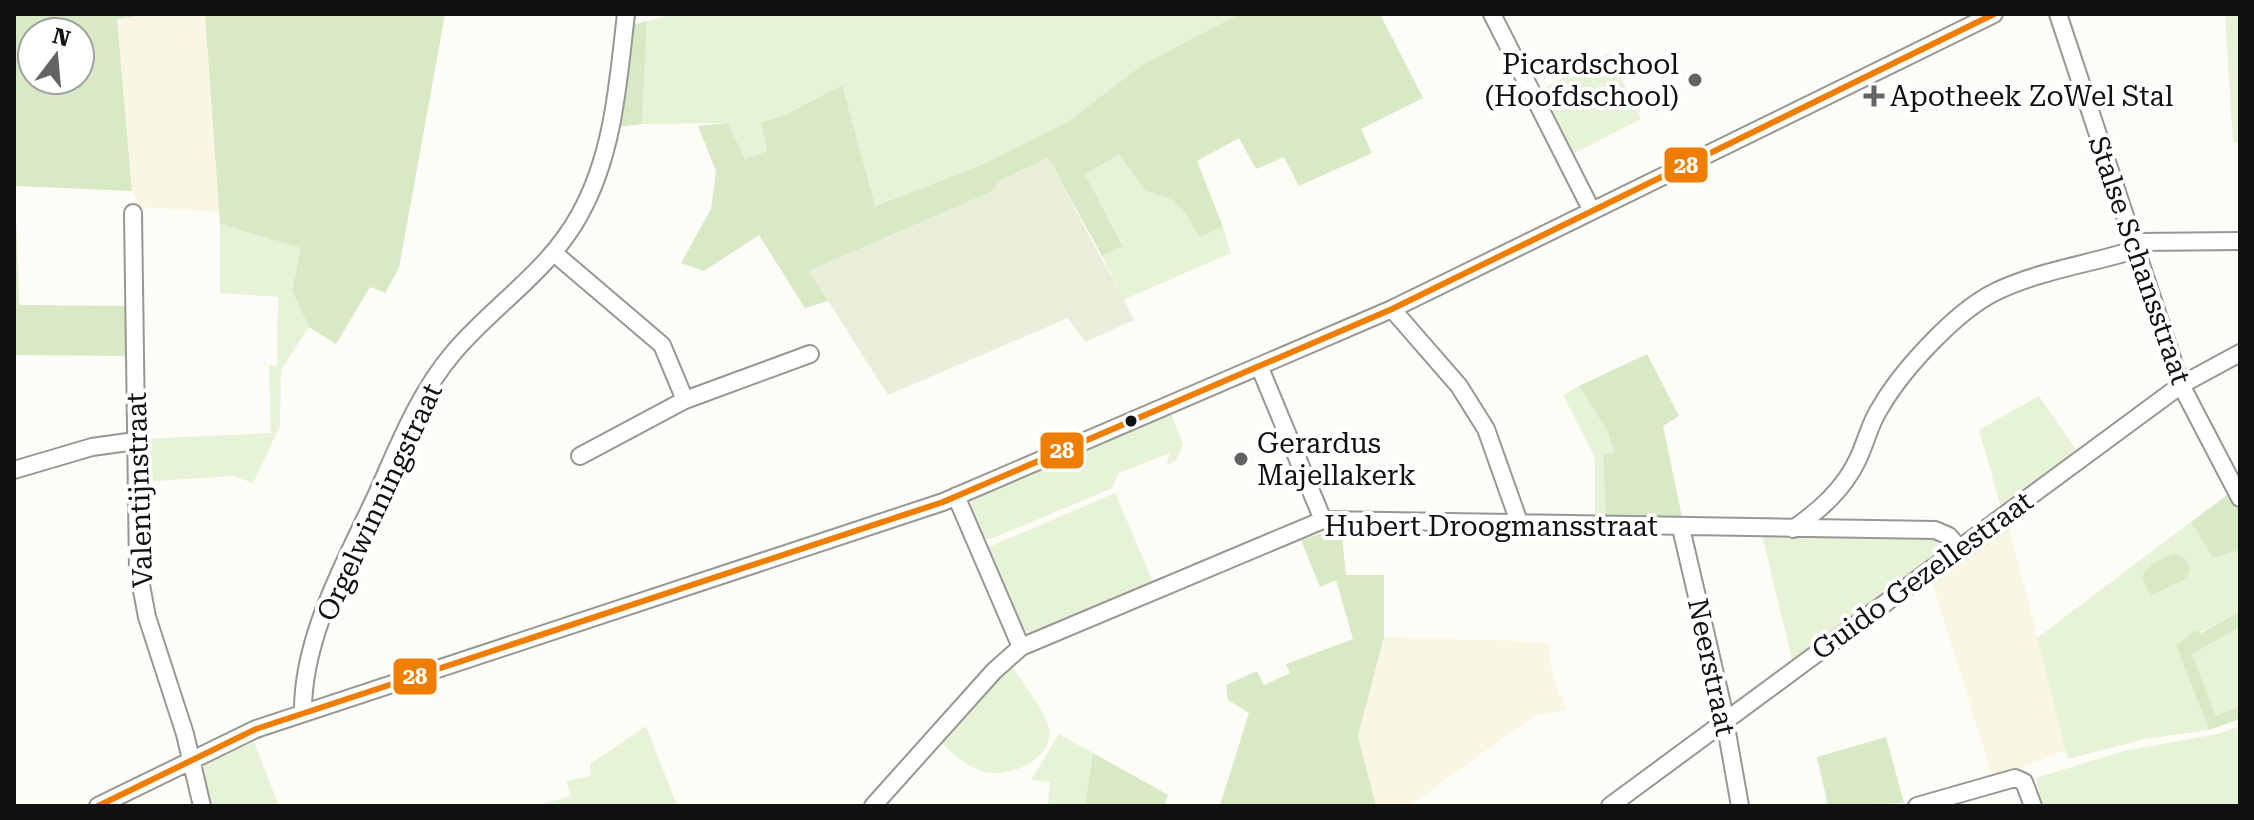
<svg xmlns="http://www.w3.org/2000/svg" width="2254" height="820" font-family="'Roboto Serif',serif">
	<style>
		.farmland { fill: #f9f7e4 }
		.green { fill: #e7f3d7 }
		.forest { fill: #d8eac5; fill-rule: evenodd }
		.cemetery { fill: #e9eedb }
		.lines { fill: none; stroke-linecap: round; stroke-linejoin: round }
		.minor-casing { stroke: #979795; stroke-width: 20 }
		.minor { stroke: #fffffe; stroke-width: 16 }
		.bus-1-casing { stroke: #fff; stroke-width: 12 }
		.bus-1 { stroke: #ef7d00; stroke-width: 6 }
		.poi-dot { fill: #646362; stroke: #fff; stroke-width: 3 }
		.bus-dot { fill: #111; stroke: #fff; stroke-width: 3 }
		.labels { text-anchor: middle; stroke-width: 8; stroke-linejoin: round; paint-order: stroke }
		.poi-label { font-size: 28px; fill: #111; stroke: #fff; text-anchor: start }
		.street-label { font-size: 28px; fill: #111; stroke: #fff }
		.line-badge { stroke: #fff; stroke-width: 3 }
		.badge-label { font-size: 22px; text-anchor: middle; font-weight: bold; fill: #fff }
	</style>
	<rect width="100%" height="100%" fill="#fdfcf7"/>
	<path class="farmland" d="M 152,14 L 205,14 L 219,212 L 140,207 L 132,191 L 117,19 Z
		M 2010,530 L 2066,750 L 1993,779 L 1933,585 Z
		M 1384,637 L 1547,642 L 1553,677 L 1567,710 L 1534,716 L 1409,806 L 1376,806 L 1358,736 Z"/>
	<path class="green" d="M 675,14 L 1239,14 L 1142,65 L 1066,123 L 981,165 L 874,206 L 842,85 L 785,115 L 761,122 L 767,151 L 745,159 L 728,123 L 642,124 L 647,21 Z
		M 2240,14 L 2240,142 L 2233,142 L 2225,17 Z
		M 1609,53 L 1641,119 L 1573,154 L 1540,90 Z
		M 1119,155 L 1145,190 L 1172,200 L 1184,212 L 1200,237 L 1223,227 L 1231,253 L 1123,300 L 1102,256 L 1123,245 L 1085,174 Z
		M 220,224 L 302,248 L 292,291 L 309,327 L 281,370 L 280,426 L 253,483 L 233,476 L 143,482 L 143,439 L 271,433 L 269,365 L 277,366 L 278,297 L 220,293 Z
		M 1579,386 L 1608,432 L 1615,454 L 1603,454 L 1606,518 L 1595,517 L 1595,458 L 1563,395 Z
		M 2039,396 L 2077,451 L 2001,507 L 1979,430 Z
		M 1171,414 L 1183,444 L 1176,461 L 1166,465 L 1170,453 L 1119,473 L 1112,488 L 991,539 L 982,539 L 971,513 L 972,499 Z
		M 1115,493 L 1154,584 L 1043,630 L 1030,633 L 1022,629 L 988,554 L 989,547 Z
		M 2004,522 L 2010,530 L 1933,585 L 1929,577 Z
		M 2191,522 L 2213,558 L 2240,550 L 2240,611 L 2176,645 L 2209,730 L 2145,739 L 2068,759 L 2037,638 Z
		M 1762,535 L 1936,539 L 1941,548 L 1939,554 L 1793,663 Z
		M 2240,627 L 2240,706 L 2216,716 L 2192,654 Z
		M 1012,666 C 1021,681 1048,714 1049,730 C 1053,760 1008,778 985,772 C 969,768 950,753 940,740 Z
		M 646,726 L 677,806 L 534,806 L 571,796 L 566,781 L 591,776 L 590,764 Z
		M 2240,726 L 2240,806 L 2041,806 L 2036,778 L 2124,751 L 2217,734 Z
		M 1059,734 L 1093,753 L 1085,806 L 1048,806 L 1050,782 L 1031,780 Z
		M 254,742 L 279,806 L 210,806 L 198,767 Z"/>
	<path class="forest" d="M 14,14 L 152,14 L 117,19 L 132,191 L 15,186 L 19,305 L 128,306 L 128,356 L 14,355 ZM 32,32 L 80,32 L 80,80 L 32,80 Z
		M 205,14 L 445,14 L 399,268 L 385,293 L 370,287 L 336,344 L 309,327 L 292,291 L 301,248 L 220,224 Z
		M 1239,14 L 1380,14 L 1423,98 L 1361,129 L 1372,153 L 1299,186 L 1284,157 L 1256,169 L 1239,138 L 1197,161 L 1223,227 L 1200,237 L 1184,212 L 1172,200 L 1145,190 L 1119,155 L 1085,174 L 1123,246 L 1102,256 L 1048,158 L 1001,180 L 991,192 L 809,271 L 828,301 L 805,308 L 759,235 L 704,271 L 681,263 L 711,209 L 716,171 L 698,126 L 728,123 L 745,159 L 767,151 L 761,122 L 785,115 L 842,85 L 875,206 L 981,165 L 1066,123 L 1142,65 Z
		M 647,21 L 642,124 L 617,127 L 631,25 Z
		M 1647,354 L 1679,416 L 1663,426 L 1682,517 L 1606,518 L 1603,454 L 1614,453 L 1608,432 L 1579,386 Z
		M 2230,493 L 2240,510 L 2240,550 L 2213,558 L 2191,522 Z
		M 1341,527 L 1346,575 L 1384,575 L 1384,637 L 1358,736 L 1376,806 L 1220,805 L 1249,713 L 1228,700 L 1226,685 L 1257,671 L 1264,685 L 1290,673 L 1286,664 L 1353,639 L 1336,580 L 1320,587 L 1301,540 Z
		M 2173,554 L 2183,556 L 2190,568 L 2187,578 L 2150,596 L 2142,576 L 2151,564 Z
		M 2240,611 L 2240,627 L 2192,654 L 2216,716 L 2240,706 L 2240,719 L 2209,730 L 2176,645 L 2197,630 L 2201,633 Z
		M 1886,737 L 1904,803 L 1828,806 L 1817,757 Z
		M 1093,753 L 1168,795 L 1164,806 L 1085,806 Z"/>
	<path class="cemetery" d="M 1048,158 L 1134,320 L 1085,342 L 1068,318 L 888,395 L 809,271 L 991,192 L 1001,180 Z"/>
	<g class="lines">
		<defs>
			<path id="minor" d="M 1492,14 L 1592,211
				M 2058,14 L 2181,385 L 2240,498
				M 133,213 L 138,569 L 147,617 L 185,734 L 202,806
				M 554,253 L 662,345 L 685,400
				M 1392,309 L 1459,386 L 1486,429 L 1519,522
				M 1260,368 L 1323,520
				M 580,456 L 685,400 L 810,354
				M 14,470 L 92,447 L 135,441
				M 956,496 L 1021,647
				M 1681,528 L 1722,704 L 1740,806
				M 1793,529 C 1820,510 1844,489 1858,459 C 1866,442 1870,423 1880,408 C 1902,370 1955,312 1995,292 C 2038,271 2089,264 2134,250 L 2141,242 L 2240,241
				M 303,713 C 302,638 345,563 376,496 C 398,447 418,394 454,352 C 495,304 549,271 580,214 C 614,153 618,81 626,14
				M 98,806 L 256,729 L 943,502 L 1392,309 L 1994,14
				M 873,806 L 994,671 L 1021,647 L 1323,520 L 1935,530 L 1949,536 L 1958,547
				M 1610,806 L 2181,385 L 2240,353
				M 1917,806 L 2015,778 L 2024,782 L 2033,806"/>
		</defs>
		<use href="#minor" class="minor-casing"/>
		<use href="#minor" class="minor"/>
		<defs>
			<path id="bus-1" d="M 98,806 L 256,729 L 943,502 L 1392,309 L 1994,14"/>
		</defs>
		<use href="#bus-1" class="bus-1-casing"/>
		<use href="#bus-1" class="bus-1"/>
	</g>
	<g class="poi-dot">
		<circle cx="1695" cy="80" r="8"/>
		<path d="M1870 84h8v8h8v8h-8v8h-8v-8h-8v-8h8z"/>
		<circle cx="1241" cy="459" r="8"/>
	</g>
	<circle class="bus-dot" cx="1131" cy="421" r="7"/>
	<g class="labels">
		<g class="poi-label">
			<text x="1679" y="74" text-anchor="end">Picardschool<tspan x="1679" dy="32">(Hoofdschool)</tspan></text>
			<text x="1890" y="106">Apotheek ZoWel Stal</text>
			<text x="1257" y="453">Gerardus<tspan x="1257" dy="32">Majellakerk</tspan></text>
		</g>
		<g class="street-label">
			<text transform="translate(2140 260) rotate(71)" y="10">Stalse Schansstraat</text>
			<text transform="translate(139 490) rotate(-92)" y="10">Valentijnstraat</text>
			<text transform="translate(379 502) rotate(-65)" y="10">Orgelwinningstraat</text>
			<text x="1491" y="536">Hubert Droogmansstraat</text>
			<text transform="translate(1922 575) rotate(-36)" y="10">Guido Gezellestraat</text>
			<text transform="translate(1712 667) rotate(78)" y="10">Neerstraat</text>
		</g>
	</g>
	<g class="line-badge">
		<rect x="1663" y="146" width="46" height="38" rx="8" fill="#ef7d00"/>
		<rect x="1039" y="431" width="46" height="39" rx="8" fill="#ef7d00"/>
		<rect x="392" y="657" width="46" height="39" rx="8" fill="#ef7d00"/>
	</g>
	<g class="badge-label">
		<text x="1686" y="173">28</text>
		<text x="1062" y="458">28</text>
		<text x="415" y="684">28</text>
	</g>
	<rect width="2254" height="820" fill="none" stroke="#111111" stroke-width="32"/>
	<g transform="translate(56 56) rotate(16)"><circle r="38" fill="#ffffff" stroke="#a0a0a0" stroke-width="2"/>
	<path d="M0-6L14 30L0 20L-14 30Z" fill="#646362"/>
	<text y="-12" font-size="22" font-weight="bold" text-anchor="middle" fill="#111111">N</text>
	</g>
</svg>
